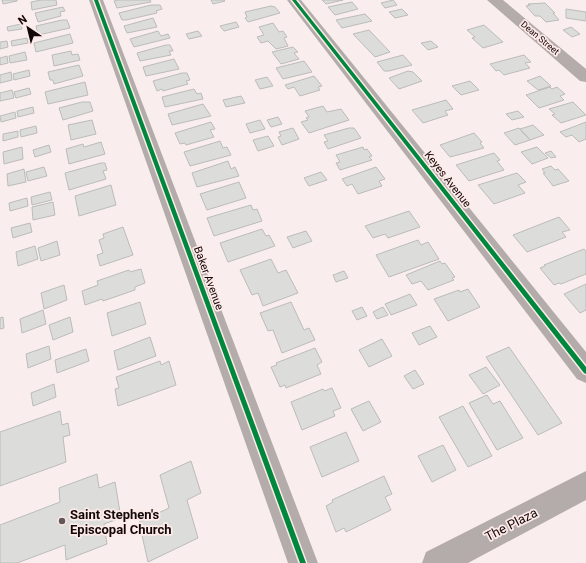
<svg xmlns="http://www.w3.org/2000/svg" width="586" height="563" font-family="Roboto,sans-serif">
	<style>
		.building { fill: #dcdddb; stroke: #bbbcba }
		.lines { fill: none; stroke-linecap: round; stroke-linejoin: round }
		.minor { fill: #b4acab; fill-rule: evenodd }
		.tertiary { fill: #b4acab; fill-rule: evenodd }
		.cycleway-casing { stroke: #feeae8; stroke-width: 3 }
		.cycleway { fill: #00873e; fill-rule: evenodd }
		.poi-dot { fill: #635858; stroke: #feeae8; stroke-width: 1.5 }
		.labels { text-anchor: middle; stroke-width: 3.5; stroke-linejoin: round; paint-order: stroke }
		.far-street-label { font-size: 9px; fill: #120808; stroke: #feeae8 }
		.street-label { font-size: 11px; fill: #120808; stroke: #feeae8 }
		.near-poi-label { font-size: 13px; font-weight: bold; fill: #120808; stroke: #feeae8; text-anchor: start }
		.near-street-label { font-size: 13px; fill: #120808; stroke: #feeae8 }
	</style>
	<rect width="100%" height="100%" fill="#f9eeed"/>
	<path class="building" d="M 2,0 L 17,0 L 17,1 L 3,4 Z
		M 41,0 L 56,0 L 57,5 L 32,10 L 31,2 Z
		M 118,0 L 150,0 L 151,2 L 117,8 L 114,1 Z
		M 211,0 L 224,0 L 225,1 L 213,4 Z
		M 322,0 L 343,0 L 326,4 Z
		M 393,0 L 397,5 L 385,8 L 381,3 Z
		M 352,2 L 358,9 L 335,15 L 328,7 Z
		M 545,3 L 555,13 L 553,13 L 559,20 L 546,22 L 540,16 L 535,16 L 526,6 L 530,5 L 528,4 Z
		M 151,5 L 160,5 L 162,9 L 156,11 L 157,13 L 126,20 L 122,20 L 119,13 Z
		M 271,6 L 275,7 L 280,13 L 248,22 L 245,18 L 247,17 L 245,12 Z
		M 63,7 L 65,11 L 60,12 L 61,16 L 38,22 L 35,13 Z
		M 402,9 L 408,15 L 395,18 L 389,12 Z
		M 566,9 L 586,12 L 586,21 L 566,18 Z
		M 365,14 L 372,21 L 342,28 L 336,20 Z
		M 153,18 L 157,27 L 127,33 L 124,26 Z
		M 62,20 L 67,20 L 70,28 L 38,35 L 36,26 Z
		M 236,22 L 239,27 L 224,31 L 220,26 Z
		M 273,23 L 279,32 L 283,31 L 287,37 L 284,38 L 288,46 L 276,49 L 268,41 L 261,43 L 257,37 L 264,35 L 259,27 Z
		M 21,24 L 22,29 L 8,31 L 7,27 Z
		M 484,25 L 503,42 L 483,48 L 472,38 L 475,37 L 467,30 Z
		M 571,27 L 580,34 L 572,37 L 563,30 Z
		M 369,30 L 390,52 L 375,57 L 353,34 Z
		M 158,31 L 161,36 L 168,34 L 170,38 L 134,47 L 130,39 Z
		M 198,31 L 202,36 L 189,39 L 186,34 Z
		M 70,34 L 73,43 L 36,52 L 34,43 Z
		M 27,38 L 28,43 L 12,46 L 11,41 Z
		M 7,41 L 8,47 L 0,49 L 0,42 Z
		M 431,41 L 438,47 L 428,50 L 421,43 Z
		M 166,45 L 170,45 L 173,51 L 169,51 L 171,55 L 140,61 L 137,53 Z
		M 293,47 L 298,52 L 294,53 L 299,59 L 281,64 L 272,52 Z
		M 71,51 L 72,55 L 78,54 L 80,60 L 54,66 L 52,55 Z
		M 25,52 L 27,60 L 10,63 L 9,56 Z
		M 403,55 L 412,65 L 389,71 L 384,71 L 377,62 Z
		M 524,55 L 531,62 L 525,63 L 530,68 L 504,75 L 499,70 L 496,71 L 490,64 Z
		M 7,56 L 8,63 L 0,65 L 0,58 Z
		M 174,59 L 179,69 L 146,76 L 143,67 Z
		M 304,61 L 312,72 L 283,79 L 276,68 Z
		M 79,65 L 83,76 L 54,84 L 53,80 L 50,80 L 48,72 Z
		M 29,70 L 30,76 L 14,80 L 13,74 Z
		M 408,71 L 413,72 L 422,81 L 399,89 L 389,78 Z
		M 11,72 L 12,80 L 0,83 L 0,75 Z
		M 182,73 L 187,73 L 190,80 L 186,81 L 188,84 L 163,91 L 162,89 L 157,91 L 153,81 Z
		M 314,76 L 322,86 L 318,87 L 320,90 L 300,96 L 294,87 L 288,89 L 285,85 Z
		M 540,76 L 551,86 L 538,90 L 527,81 Z
		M 267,77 L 273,86 L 260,89 L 255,80 Z
		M 470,81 L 479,90 L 461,95 L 452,86 Z
		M 85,82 L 88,95 L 48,104 L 45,92 Z
		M 550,87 L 552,89 L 557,87 L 565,94 L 560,96 L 564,100 L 539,108 L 526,95 Z
		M 29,88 L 31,94 L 16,98 L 14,92 Z
		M 194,89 L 197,94 L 201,93 L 203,99 L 165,107 L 162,97 Z
		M 12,90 L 14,98 L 0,101 L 0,93 Z
		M 241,96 L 245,103 L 226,107 L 223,100 Z
		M 446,100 L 453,109 L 445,111 L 448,115 L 423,123 L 412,110 Z
		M 82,102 L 90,102 L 93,111 L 63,120 L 59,108 Z
		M 573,102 L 586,115 L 561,123 L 552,115 L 555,114 L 549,109 Z
		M 203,104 L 211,116 L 172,125 L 168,114 Z
		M 323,106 L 327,112 L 341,109 L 349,120 L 309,133 L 301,122 L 308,120 L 306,118 L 309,117 L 305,111 Z
		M 33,107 L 34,113 L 18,117 L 17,111 Z
		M 518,111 L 524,117 L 512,120 L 506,114 Z
		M 15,112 L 16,118 L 1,122 L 0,116 Z
		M 278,117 L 282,124 L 271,127 L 267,120 Z
		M 92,120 L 96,134 L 71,140 L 68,125 Z
		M 260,120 L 265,129 L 250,133 L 246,124 Z
		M 211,122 L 215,129 L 210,130 L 214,137 L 186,145 L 185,143 L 180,144 L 175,133 Z
		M 586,122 L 586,139 L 579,142 L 572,135 L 566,137 L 560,132 Z
		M 533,125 L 544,135 L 530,140 L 520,129 Z
		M 36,126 L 37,133 L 21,137 L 20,130 Z
		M 293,128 L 299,139 L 282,145 L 278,137 L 281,136 L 279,132 Z
		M 349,128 L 354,128 L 361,138 L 328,149 L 324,142 L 328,141 L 324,135 Z
		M 519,128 L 530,140 L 515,145 L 504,133 Z
		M 18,131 L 18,137 L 3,141 L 3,134 Z
		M 474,133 L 482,142 L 480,143 L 484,148 L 450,157 L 440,145 Z
		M 268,136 L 274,146 L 258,151 L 253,140 Z
		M 220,141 L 223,148 L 227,147 L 231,155 L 190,166 L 184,152 Z
		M 101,142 L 105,154 L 69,164 L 66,149 L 83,144 L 84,147 Z
		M 49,145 L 51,152 L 35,157 L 33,150 Z
		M 22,147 L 23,159 L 4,164 L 3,152 Z
		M 363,147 L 364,150 L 367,149 L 372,156 L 369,157 L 372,160 L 340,170 L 336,163 L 340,162 L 336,155 Z
		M 537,147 L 548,158 L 532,164 L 521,152 Z
		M 551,151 L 556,157 L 551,158 L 545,153 Z
		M 494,153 L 500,160 L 497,161 L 504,170 L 469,181 L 456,165 Z
		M 228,161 L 231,169 L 235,167 L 239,176 L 197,187 L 192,173 Z
		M 101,163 L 105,163 L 107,170 L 103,171 L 106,179 L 69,190 L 65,173 Z
		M 551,166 L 555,170 L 558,169 L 569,181 L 553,186 L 543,173 L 545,173 L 542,169 Z
		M 44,167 L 47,176 L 28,181 L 26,172 Z
		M 376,167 L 385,179 L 379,181 L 382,186 L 358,194 L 352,184 L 347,186 L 342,179 Z
		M 24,169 L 26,182 L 8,186 L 7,174 Z
		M 321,172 L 327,180 L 309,186 L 304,178 Z
		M 517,173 L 526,182 L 518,185 L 525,193 L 494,204 L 478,185 Z
		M 239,182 L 246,198 L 207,210 L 200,194 Z
		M 111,185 L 116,205 L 79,216 L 75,196 Z
		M 50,192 L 52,200 L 32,205 L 31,197 Z
		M 27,198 L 28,206 L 10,211 L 9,203 Z
		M 53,202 L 55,215 L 33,220 L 32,207 Z
		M 251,205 L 253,210 L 257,209 L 262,221 L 214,236 L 207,218 Z
		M 409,211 L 420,227 L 388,238 L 385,234 L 373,238 L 365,226 Z
		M 559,217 L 570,230 L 562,232 L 566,237 L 527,252 L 513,235 Z
		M 30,223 L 32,232 L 13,238 L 11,228 Z
		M 123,227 L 133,255 L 100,266 L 97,255 L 103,253 L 99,240 L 104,238 L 103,234 Z
		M 262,229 L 266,236 L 269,235 L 275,246 L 228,262 L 220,243 Z
		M 306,231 L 312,241 L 293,248 L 287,237 Z
		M 418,240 L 421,245 L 428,242 L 439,259 L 389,277 L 376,255 Z
		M 57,241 L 60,255 L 41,261 L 38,248 Z
		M 35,246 L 38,259 L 18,266 L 16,252 Z
		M 584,249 L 586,251 L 586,274 L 561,284 L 559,283 L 554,285 L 540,268 L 545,266 L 544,265 Z
		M 271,259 L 278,273 L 286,270 L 298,293 L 263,306 L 258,293 L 252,295 L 240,270 Z
		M 440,261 L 442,264 L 445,263 L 455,277 L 452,278 L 454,280 L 428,290 L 421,281 L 412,284 L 406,275 Z
		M 141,269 L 145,283 L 135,287 L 135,290 L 103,301 L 102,299 L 85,305 L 82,291 L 98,285 L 97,281 L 129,270 L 130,272 Z
		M 344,271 L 348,278 L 336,282 L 333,275 Z
		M 586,284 L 586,310 L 580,313 L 564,294 Z
		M 64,285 L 67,300 L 44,309 L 41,293 Z
		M 468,289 L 480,307 L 448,321 L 434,299 L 459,290 L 460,292 Z
		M 410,294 L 417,305 L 391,315 L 385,304 Z
		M 140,302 L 146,324 L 112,336 L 107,313 Z
		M 291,302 L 304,330 L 309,328 L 315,340 L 282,353 L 273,330 L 268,331 L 260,313 Z
		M 362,307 L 367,316 L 357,320 L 352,311 Z
		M 383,307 L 388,315 L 377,319 L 373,312 Z
		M 43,310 L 46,324 L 22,333 L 20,319 Z
		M 3,317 L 4,328 L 0,329 L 0,318 Z
		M 70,317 L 73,332 L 53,340 L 49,325 Z
		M 430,326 L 437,337 L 419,345 L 412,333 Z
		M 150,337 L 156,356 L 118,370 L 114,351 Z
		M 382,339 L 392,356 L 369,367 L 359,350 Z
		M 49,346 L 51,359 L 28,368 L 26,354 Z
		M 509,347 L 562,423 L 538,435 L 486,357 Z
		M 315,348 L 322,362 L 317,365 L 321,374 L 286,388 L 285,385 L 280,387 L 271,367 L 277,365 L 276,363 Z
		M 86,349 L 89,361 L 57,373 L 55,360 Z
		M 160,361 L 161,365 L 169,361 L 176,385 L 118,406 L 115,389 L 119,388 L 116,377 Z
		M 486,367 L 500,385 L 483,394 L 469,375 Z
		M 415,370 L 424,384 L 413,389 L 404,376 Z
		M 54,384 L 56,397 L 33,406 L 31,393 Z
		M 332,388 L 341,408 L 333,411 L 335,416 L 302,430 L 291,402 L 323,389 L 324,391 Z
		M 487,395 L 493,404 L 500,401 L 523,438 L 497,450 L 469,403 Z
		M 369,401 L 381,422 L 363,431 L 351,409 Z
		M 463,406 L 492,456 L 468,467 L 439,417 Z
		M 60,411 L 62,425 L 68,423 L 70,435 L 63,437 L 66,462 L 0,486 L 0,432 Z
		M 346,432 L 359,461 L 322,477 L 310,447 Z
		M 443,445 L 456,470 L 432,482 L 418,456 Z
		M 191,461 L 201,493 L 187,500 L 198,538 L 148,562 L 139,522 L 169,508 L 160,475 Z
		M 97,474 L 99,488 L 115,482 L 121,518 L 104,524 L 107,544 L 66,560 L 65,545 L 17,563 L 0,563 L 0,525 L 60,502 L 59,488 Z
		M 384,476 L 392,494 L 385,497 L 391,510 L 346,532 L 344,528 L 336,532 L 326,506 L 333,502 L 332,500 Z"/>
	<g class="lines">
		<path class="minor" d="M 89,0 L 103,0 L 318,563 L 288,563 Z
			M 287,0 L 301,0 L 586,352 L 586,383 L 577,379 Z
			M 586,471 L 586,500 L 468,563 L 422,563 L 426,552 Z"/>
		<path class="tertiary" d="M 487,0 L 503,0 L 586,69 L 586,82 L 580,81 Z"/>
		<defs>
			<path id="cycleway" d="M 94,0 L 98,0 L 306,563 L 300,563 Z
				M 292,0 L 296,0 L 586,367 L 586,374 L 584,373 Z"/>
		</defs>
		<use href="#cycleway" class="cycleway-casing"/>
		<use href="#cycleway" class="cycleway"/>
	</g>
	<circle class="poi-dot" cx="62" cy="521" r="4"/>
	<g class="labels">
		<g class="far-street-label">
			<text transform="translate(540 38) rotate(40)" y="3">Dean Street</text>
		</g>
		<g class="street-label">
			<text transform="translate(448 179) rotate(52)" y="4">Keyes Avenue</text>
			<text transform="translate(209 278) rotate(70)" y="4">Baker Avenue</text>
		</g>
		<g class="near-poi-label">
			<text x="70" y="519">Saint Stephen's<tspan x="70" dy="15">Episcopal Church</tspan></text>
		</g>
		<g class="near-street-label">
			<text transform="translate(511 524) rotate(-27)" y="5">The Plaza</text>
		</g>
	</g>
	<g transform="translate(28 28) rotate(325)" stroke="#feeae8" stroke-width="3" paint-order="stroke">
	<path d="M0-3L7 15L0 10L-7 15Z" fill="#120808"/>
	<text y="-6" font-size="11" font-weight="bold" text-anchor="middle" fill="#120808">N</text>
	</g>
</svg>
